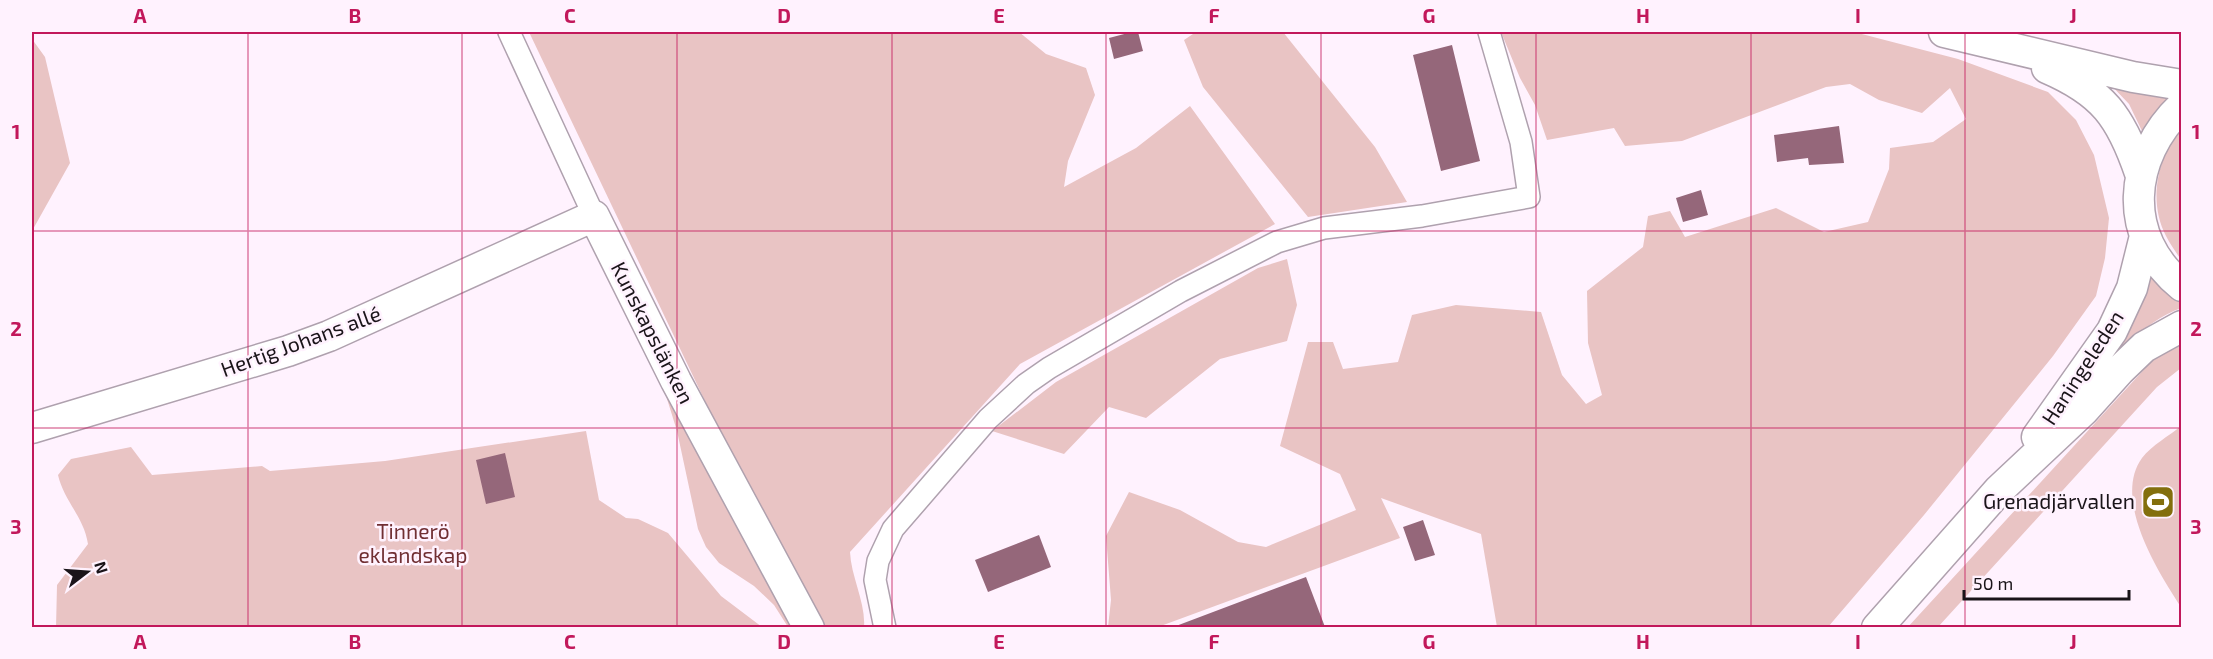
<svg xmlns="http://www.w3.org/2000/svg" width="2213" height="659" font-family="'Exo 2',sans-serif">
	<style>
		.green { fill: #e9c4c4 }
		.building { fill: #95677a }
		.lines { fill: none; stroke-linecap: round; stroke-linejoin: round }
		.street-casing { stroke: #afa1ae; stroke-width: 24 }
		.secondary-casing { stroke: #afa1ae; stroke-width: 33 }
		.street { stroke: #fff; stroke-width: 21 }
		.secondary { stroke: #fff; stroke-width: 30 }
		.grid { fill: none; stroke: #c2185b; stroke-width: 1.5; stroke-opacity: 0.55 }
		.labels { text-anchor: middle; stroke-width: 5; stroke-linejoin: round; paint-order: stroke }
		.street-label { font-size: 21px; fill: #1a1419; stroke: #fff2fe }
		.poi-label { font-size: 21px; fill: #1a1419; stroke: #fff2fe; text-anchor: end }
		.park-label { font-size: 21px; fill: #712f33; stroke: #fff2fe }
		.neatline { fill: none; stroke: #c2185b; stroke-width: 2 }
		.grid-label { font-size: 20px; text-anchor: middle; font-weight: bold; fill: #c2185b }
	</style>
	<rect width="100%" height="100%" fill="#fff2fe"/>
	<path class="green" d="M 529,32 L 1019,32 L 1046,54 L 1086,68 L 1095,95 L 1068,161 L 1064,187 L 1136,148 L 1190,106 L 1275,224 L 1020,364 L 850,552 C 851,577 866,603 864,627 L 824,627 L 735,464 Z
		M 1196,32 L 1283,32 L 1375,147 L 1407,202 L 1308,217 L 1203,87 L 1184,40 Z
		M 1501,32 L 1854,32 L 1958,59 L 2048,92 L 2076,120 L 2094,155 L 2109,218 L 2105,258 L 2096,296 L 2053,356 L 1924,515 L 1828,627 L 1497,627 L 1481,534 L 1381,498 L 1400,538 L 1158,627 L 1108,627 L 1111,600 L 1106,536 L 1129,492 L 1180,510 L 1238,542 L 1266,547 L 1356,510 L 1340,474 L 1280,446 L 1308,342 L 1333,342 L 1343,369 L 1398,362 L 1412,315 L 1456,305 L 1541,312 L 1562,375 L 1586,404 L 1602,395 L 1588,343 L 1587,291 L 1643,247 L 1648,216 L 1670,211 L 1685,237 L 1776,208 L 1824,232 L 1868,222 L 1889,169 L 1890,148 L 1933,142 L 1966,119 L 1950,88 L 1922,113 L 1879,100 L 1850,84 L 1826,87 L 1682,141 L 1625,146 L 1614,128 L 1547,140 L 1535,105 L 1520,78 Z
		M 32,39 L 45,57 L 70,163 L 32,231 Z
		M 2108,82 L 2173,93 L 2142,131 L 2129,104 Z
		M 2181,129 L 2181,260 C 2176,252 2170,244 2166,236 C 2148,202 2157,157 2181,129 Z
		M 1287,259 L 1297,305 L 1287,341 L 1220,359 L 1146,418 L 1109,407 L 1064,454 L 992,431 L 1056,382 L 1258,268 Z
		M 2148,263 L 2181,299 L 2181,308 C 2141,323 2115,357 2086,389 Z
		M 2181,339 L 2181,368 L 2157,387 L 1938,627 L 1907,628 L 2160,352 Z
		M 663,386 L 797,627 L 788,627 L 774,605 L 754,586 L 719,563 L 706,547 L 698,529 L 677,431 Z
		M 2181,426 L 2182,607 L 2181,607 C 2158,572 2112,499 2142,458 C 2152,445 2169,436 2181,426 Z
		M 586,431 L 599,500 L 626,518 L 638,519 L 668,533 L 721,596 L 762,627 L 56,628 L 57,585 L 88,544 C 84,517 64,501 58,475 L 71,459 L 131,447 L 152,475 L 262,466 L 270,471 L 385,461 Z"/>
	<path class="building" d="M 1132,32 L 1138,32 L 1143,51 L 1114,59 L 1109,38 Z
		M 1452,45 L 1480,161 L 1441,171 L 1413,55 Z
		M 1839,126 L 1844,163 L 1809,165 L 1808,158 L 1777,162 L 1774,135 Z
		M 1701,190 L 1708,215 L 1683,222 L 1676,198 Z
		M 505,453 L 515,497 L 486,504 L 476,460 Z
		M 1423,520 L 1435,555 L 1415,561 L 1403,527 Z
		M 1039,535 L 1051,567 L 988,592 L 975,560 Z
		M 1306,577 L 1325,627 L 1176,627 L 1176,626 Z"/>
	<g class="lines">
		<defs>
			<path id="street" d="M 509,32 L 594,216
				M 885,628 L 875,580 L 878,561 L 893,529 L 988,419 L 1026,384 L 1049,368 L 1181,291 L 1277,242 L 1324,228 L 1422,216 L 1529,197 L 1521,142 L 1489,32"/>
			<path id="secondary" d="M 1944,32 L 2133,77 L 2182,85
				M 2047,68 C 2103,92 2121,117 2140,173
				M 2182,106 C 2128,157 2121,237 2182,286
				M 32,428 L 288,351 L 329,336 L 594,216 L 676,381 L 809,628
				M 2037,437 L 2112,331 L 2132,288 L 2145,236
				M 1877,628 L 1999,490 L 2084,410 L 2120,370 L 2144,347 L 2182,326"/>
		</defs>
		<use href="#street" class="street-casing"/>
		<use href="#secondary" class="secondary-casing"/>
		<use href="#street" class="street"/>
		<use href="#secondary" class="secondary"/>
	</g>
	<path class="grid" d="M 248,32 L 248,628M 462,32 L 462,628M 677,32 L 677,628M 892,32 L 892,628M 1106,32 L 1106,628M 1321,32 L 1321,628M 1536,32 L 1536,628M 1751,32 L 1751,628M 1965,32 L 1965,628M 32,231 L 2182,231M 32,428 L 2182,428"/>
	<defs>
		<symbol id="stadium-square" viewBox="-11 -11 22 22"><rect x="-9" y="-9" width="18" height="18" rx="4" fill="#836f0d" stroke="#fff2fe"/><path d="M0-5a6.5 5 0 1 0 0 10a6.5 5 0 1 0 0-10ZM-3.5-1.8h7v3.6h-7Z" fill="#fff"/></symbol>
	</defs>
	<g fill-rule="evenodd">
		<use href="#stadium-square" x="2139" y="483" width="38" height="38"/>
	</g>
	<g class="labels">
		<g class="street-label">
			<text transform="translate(652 333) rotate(63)" y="7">Kunskapslänken</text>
			<text transform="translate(301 342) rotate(-20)" y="7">Hertig Johans allé</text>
			<text transform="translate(2083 368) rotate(-57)" y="7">Haningeleden</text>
		</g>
		<g class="poi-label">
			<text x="2135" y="509">Grenadjärvallen</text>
		</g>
		<g class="park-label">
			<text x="413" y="539">Tinnerö<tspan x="413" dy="24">eklandskap</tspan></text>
		</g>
	</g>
	<rect width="2213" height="659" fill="none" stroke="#fff2fe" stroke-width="66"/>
	<g transform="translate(87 572) rotate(73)" stroke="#fff2fe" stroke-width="4.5" paint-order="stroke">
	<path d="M0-4.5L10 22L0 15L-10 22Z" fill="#1a1419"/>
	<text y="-9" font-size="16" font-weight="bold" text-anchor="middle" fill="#1a1419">N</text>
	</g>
	<path d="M1964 590v9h165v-9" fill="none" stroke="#1a1419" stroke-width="3"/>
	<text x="1973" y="590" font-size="18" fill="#1a1419" stroke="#fff2fe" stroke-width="4.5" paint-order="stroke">50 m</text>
	<rect x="33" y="33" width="2147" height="593" class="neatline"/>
	<g class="grid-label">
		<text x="140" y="23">A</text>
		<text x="355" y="23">B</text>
		<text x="570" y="23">C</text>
		<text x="784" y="23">D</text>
		<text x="999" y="23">E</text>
		<text x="1214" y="23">F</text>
		<text x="1429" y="23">G</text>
		<text x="1643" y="23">H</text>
		<text x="1858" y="23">I</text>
		<text x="2073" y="23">J</text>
		<text x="16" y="139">1</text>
		<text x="2196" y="139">1</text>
		<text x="16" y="336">2</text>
		<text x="2196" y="336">2</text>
		<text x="16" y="534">3</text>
		<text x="2196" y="534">3</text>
		<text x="140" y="649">A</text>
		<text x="355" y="649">B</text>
		<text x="570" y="649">C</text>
		<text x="784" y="649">D</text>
		<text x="999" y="649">E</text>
		<text x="1214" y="649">F</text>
		<text x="1429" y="649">G</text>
		<text x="1643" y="649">H</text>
		<text x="1858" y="649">I</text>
		<text x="2073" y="649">J</text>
	</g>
</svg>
